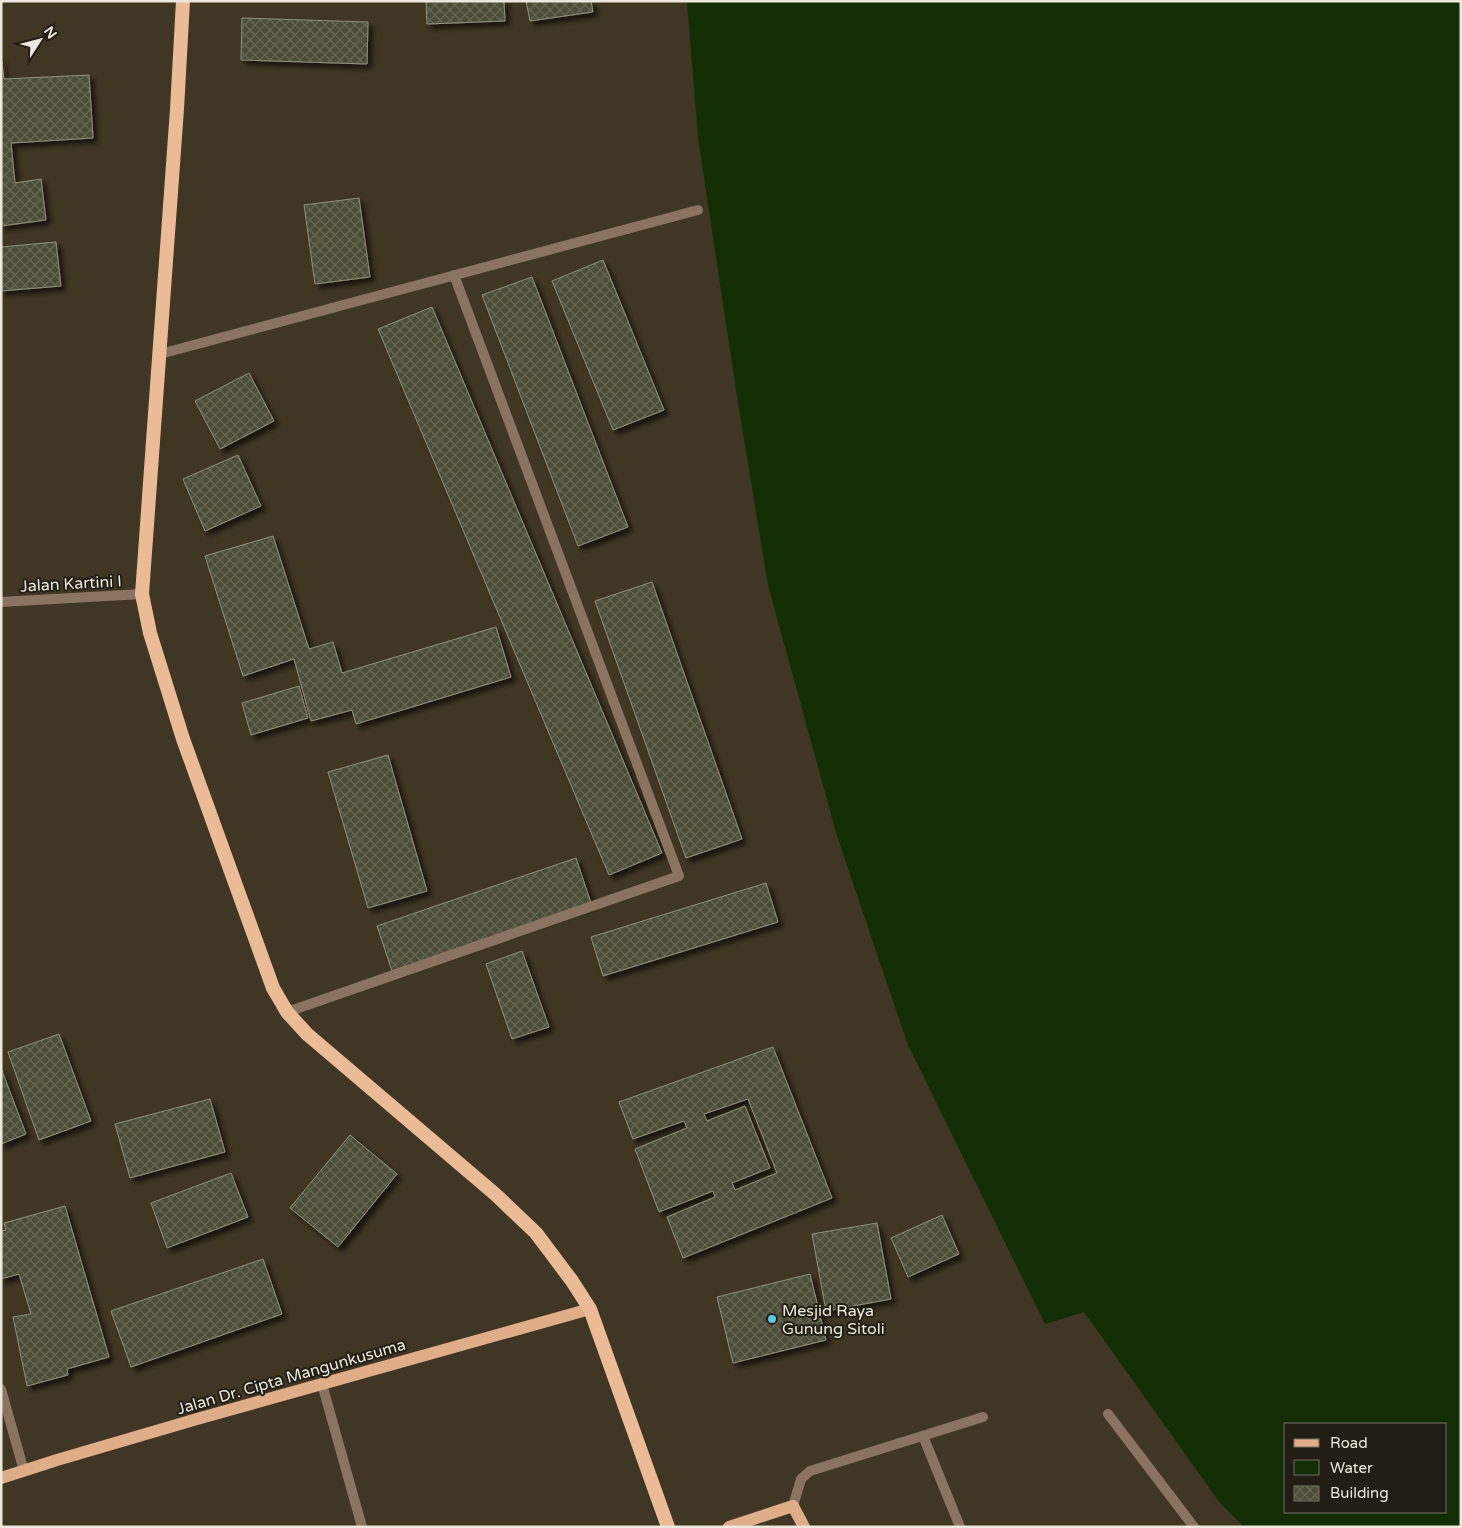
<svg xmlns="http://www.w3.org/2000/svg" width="1462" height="1528" font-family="'Varela Round',sans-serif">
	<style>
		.water { fill: #132e06; fill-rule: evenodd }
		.building { fill: url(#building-cross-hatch); stroke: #8f917a; fill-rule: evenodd; filter: url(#shadow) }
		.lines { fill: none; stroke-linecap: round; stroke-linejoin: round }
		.pedestrian { stroke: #8b7361; stroke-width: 10 }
		.minor { stroke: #8b7361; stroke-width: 10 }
		.primary { stroke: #dfad88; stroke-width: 12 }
		.trunk { stroke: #ebba96; stroke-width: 14 }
		.poi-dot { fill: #59c8e4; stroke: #221e15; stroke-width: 2 }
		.labels { text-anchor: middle; stroke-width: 4; stroke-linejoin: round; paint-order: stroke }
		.street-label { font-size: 16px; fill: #ede8dc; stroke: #221e15 }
		.poi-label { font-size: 16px; fill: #ede8dc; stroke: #221e15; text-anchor: start }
	</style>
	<defs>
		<pattern id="building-cross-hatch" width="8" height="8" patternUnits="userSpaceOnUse" patternTransform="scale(1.25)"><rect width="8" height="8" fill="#4b4d38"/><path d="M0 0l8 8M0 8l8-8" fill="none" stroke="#656754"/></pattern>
		<filter id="shadow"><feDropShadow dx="4.5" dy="4.5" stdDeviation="2.5" flood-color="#0009"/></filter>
	</defs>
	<rect width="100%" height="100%" fill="#3f3623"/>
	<path class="water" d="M 687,1 L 1461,1 L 1461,1527 L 1244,1527 L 1220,1503 L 1084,1312 L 1045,1324 L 908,1045 L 837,836 L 768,585 L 738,403 L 698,138 ZM 1286,1424 L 1446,1424 L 1446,1512 L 1286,1512 Z"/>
	<path class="building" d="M 426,1 L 504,1 L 505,21 L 427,24 Z
		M 526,1 L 591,1 L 593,12 L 530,21 Z
		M 242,18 L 368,22 L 367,64 L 241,60 Z
		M 1,56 L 4,79 L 89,75 L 93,138 L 11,143 L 15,183 L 41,179 L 46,220 L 1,226 Z
		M 359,198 L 370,277 L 315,284 L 304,205 Z
		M 56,242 L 61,286 L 1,291 L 1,247 Z
		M 603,260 L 664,410 L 613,430 L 552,281 Z
		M 532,277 L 628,527 L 578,546 L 482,295 Z
		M 432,307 L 662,853 L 609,875 L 378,329 Z
		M 249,373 L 274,421 L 220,449 L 195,401 Z
		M 238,455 L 261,506 L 205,531 L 183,479 Z
		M 273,536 L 309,649 L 333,642 L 342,673 L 496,627 L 511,677 L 356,724 L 352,710 L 311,721 L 294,659 L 243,676 L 205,556 Z
		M 652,582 L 742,839 L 686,858 L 595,601 Z
		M 299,686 L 308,718 L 251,735 L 242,703 Z
		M 388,755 L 427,891 L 368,908 L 328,772 Z
		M 576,858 L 591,903 L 392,971 L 377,926 Z
		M 766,883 L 778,922 L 603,976 L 591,937 Z
		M 522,951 L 549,1027 L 512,1039 L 486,964 Z
		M 59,1034 L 91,1121 L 39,1140 L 8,1052 Z
		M 773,1047 L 832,1198 L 683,1258 L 667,1217 L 715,1197 L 713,1191 L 659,1212 L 635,1149 L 687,1128 L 684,1121 L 633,1139 L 619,1102 ZM 748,1099 L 777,1173 L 735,1190 L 732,1183 L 770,1168 L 745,1106 L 707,1121 L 704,1114 Z
		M 1,1068 L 26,1134 L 1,1144 Z
		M 210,1099 L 225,1152 L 130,1178 L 115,1124 Z
		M 350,1135 L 397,1174 L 338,1247 L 290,1208 Z
		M 231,1173 L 248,1217 L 167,1248 L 151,1203 Z
		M 65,1206 L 109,1357 L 67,1369 L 68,1375 L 27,1386 L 13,1317 L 31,1314 L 19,1274 L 1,1279 L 1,1231 L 6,1230 L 4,1223 Z
		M 942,1215 L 959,1254 L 908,1277 L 891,1238 Z
		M 877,1223 L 891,1299 L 826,1311 L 812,1234 Z
		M 263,1259 L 282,1314 L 131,1367 L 111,1311 Z
		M 810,1274 L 826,1340 L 733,1363 L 717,1297 Z"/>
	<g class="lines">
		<path class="pedestrian" d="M 793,1506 L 801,1479 L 810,1471 L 983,1417"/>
		<path class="minor" d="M 160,354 L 698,210
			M 1,602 L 142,594
			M 287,1012 L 679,876 L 454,275
			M 322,1384 L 362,1527
			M 1,1389 L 24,1471
			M 1108,1414 L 1194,1527
			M 923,1436 L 960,1527"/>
		<path class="primary" d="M 1,1478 L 57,1460 L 197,1419 L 590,1309
			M 729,1527 L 793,1506 L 804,1527"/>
		<path class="trunk" d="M 183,1 L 177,109 L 142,594 L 150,633 L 183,739 L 273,988 L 287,1012 L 307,1034 L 495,1194 L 536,1233 L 572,1281 L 590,1309 L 668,1527"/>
	</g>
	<circle class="poi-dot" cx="772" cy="1319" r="5"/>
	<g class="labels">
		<g class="street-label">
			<text transform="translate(71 583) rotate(-3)" y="6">Jalan Kartini I</text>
			<text transform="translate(291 1376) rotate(-16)" y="6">Jalan Dr. Cipta Mangunkusuma</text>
		</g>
		<g class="poi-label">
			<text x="782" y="1316">Mesjid Raya<tspan x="782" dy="18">Gunung Sitoli</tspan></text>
		</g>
	</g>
	<rect width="1462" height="1528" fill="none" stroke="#ede8dc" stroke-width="5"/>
	<rect x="1284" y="1423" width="162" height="90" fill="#221e15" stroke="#736f65"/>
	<rect x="1294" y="1439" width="25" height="8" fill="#dfad88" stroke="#736f65"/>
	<text x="1330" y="1448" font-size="15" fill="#ede8dc">Road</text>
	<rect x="1294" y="1460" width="25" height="15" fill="#132e06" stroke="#736f65"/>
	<text x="1330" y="1473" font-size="15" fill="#ede8dc">Water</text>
	<rect x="1294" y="1486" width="25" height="15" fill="url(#building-cross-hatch)" stroke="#736f65"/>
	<text x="1330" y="1498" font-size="15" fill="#ede8dc">Building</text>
	<g transform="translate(40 40) rotate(54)" stroke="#221e15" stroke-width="4" paint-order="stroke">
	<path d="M0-4L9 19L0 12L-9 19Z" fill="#ede8dc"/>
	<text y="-8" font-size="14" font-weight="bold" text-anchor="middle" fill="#ede8dc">N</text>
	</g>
</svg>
